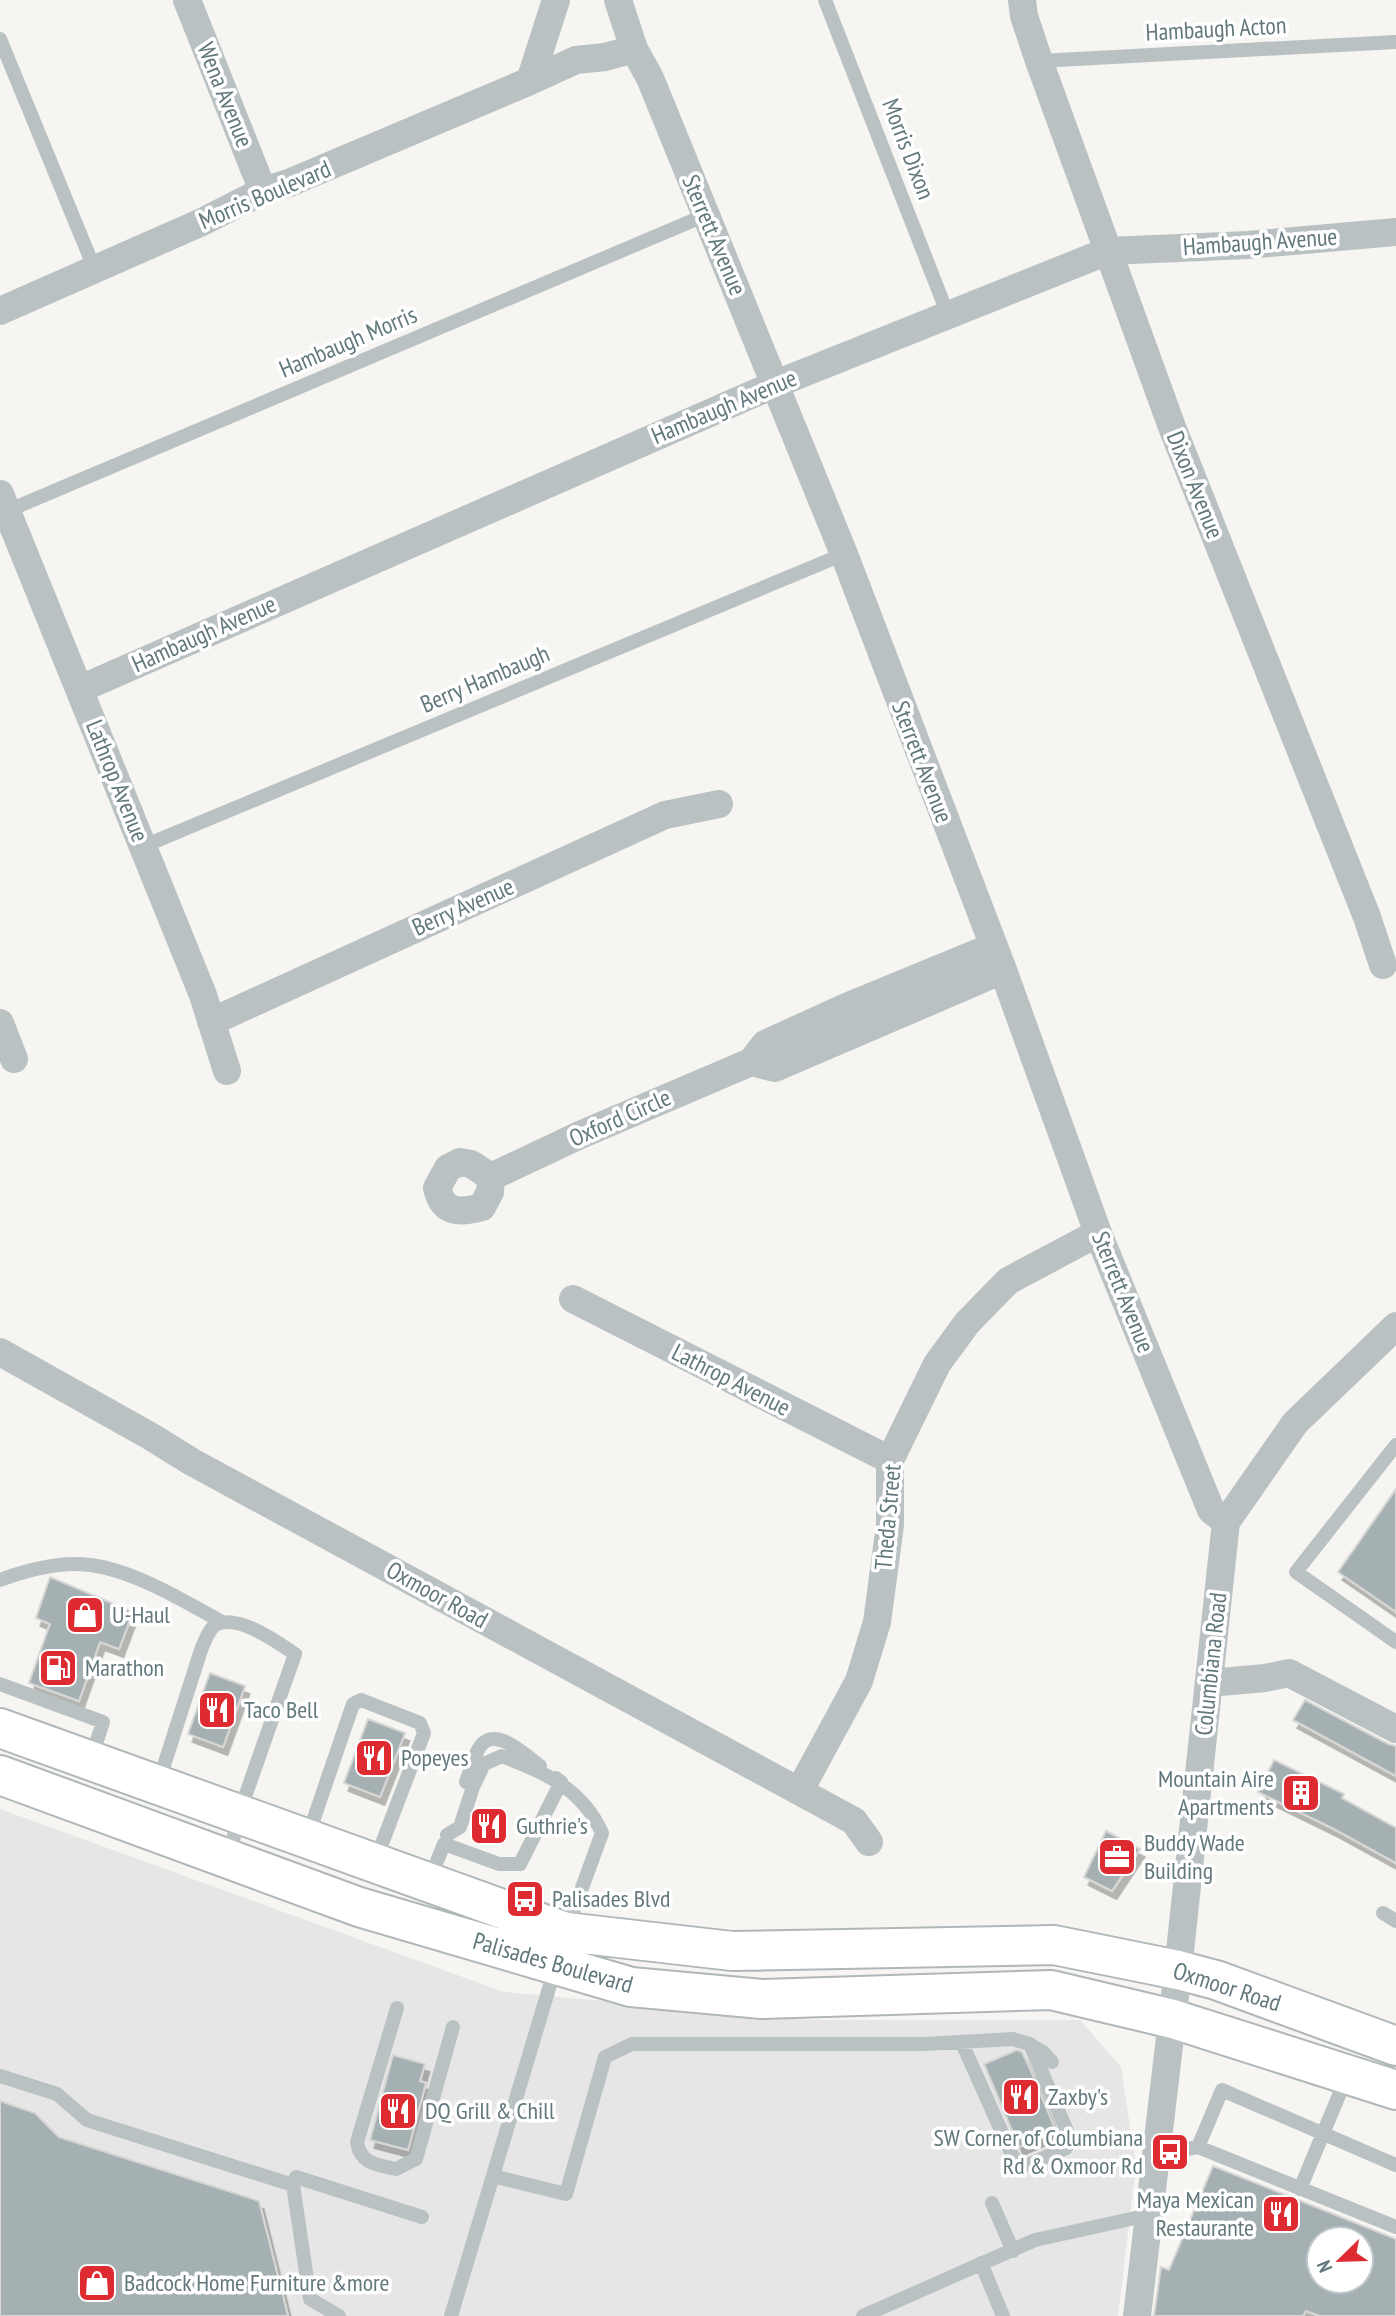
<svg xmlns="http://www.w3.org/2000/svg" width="1396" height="2316" font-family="'PT Sans Narrow',sans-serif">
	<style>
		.built { fill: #e6e6e6 }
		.building { fill: #a5b0b3; stroke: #d7d6d5; stroke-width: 2; fill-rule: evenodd; filter: url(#shadow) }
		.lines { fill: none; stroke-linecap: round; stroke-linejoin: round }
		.secondary-casing { stroke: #afb7b9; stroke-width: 42 }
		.lane { stroke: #bac1c2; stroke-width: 14 }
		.street { stroke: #bac1c2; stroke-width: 28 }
		.secondary { stroke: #fff; stroke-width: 38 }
		.labels { text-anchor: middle; stroke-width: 7; stroke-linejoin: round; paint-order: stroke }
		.street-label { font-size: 24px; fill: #62787c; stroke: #fff }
		.poi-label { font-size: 24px; fill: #62787c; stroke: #fff; text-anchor: start }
	</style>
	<defs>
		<filter id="shadow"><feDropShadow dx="4.5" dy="8" stdDeviation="0" flood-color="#0004"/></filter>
	</defs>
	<rect width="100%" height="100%" fill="#f6f5f2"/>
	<path class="built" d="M 0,1809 L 504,1992 L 809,2020 L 1080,2020 L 1121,2067 L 1136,2166 L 1118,2316 L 0,2316 Z"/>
	<path class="building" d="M 1396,1489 L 1396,1612 L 1338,1572 Z
		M 50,1577 L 133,1612 L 119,1649 L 100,1642 L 79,1701 L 29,1683 L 50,1624 L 36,1618 Z
		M 210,1673 L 245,1686 L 223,1747 L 188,1734 Z
		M 1305,1700 L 1388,1744 L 1396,1746 L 1396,1776 L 1293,1720 Z
		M 368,1719 L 405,1733 L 380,1797 L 344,1783 Z
		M 1274,1760 L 1344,1794 L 1342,1798 L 1396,1828 L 1396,1863 L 1334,1829 L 1258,1792 Z
		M 1106,1831 L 1140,1849 L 1112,1891 L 1084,1877 Z
		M 1017,2050 L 1022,2052 L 1031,2071 L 1056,2131 L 1019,2147 L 984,2064 Z
		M 393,2055 L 425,2064 L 420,2081 L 426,2083 L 408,2150 L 370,2140 Z
		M 0,2101 L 35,2113 L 59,2137 L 259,2201 L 288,2316 L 0,2316 Z
		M 1213,2166 L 1396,2239 L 1396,2316 L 1320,2316 L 1306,2311 L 1303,2316 L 1154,2316 L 1161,2267 L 1169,2270 ZM 1319,2239 L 1361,2239 L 1361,2281 L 1319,2281 Z"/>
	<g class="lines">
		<defs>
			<path id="secondary" d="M 0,1728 L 566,1932 L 732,1951 L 1054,1945 L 1178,1970 L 1216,1980 L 1396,2046
				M 0,1775 L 359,1907 L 631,1987 L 762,1999 L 1051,1990 L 1173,2019 L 1396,2090"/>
		</defs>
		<use href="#secondary" class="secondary-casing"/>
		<path class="lane" d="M 825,0 L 948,315
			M 0,39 L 95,270
			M 1039,61 L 1396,42
			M 7,511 L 706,215
			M 144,846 L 844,554
			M 1396,1445 L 1296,1572 L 1396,1642
			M 0,1580 C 27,1570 61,1561 90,1565 C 133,1570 184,1601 222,1622
			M 0,1684 L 103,1722 L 91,1759
			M 466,1782 C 470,1772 473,1760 478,1750 C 493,1722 525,1755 540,1766
			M 158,1784 L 202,1647 C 205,1641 208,1632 213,1627 C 233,1610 277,1642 295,1654 L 239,1814 L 229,1858
			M 447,1835 L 460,1827 L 473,1787 L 484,1764 L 502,1756 C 545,1773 582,1788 602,1833 L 567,1929
			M 308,1836 L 353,1704 L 361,1700 L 420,1723 L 424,1733 L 375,1862
			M 429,1881 L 444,1844 L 499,1864 L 520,1864 L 561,1782 L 556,1778
			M 1383,1913 L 1396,1921
			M 397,2008 L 357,2142 C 360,2164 378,2165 396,2169 L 416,2159 L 453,2027
			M 962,2043 L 1012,2155 L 1018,2162 L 1028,2165 L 1066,2148 L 1068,2140 L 1067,2131 L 1030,2044
			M 0,2076 L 57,2094 L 87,2120 L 293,2185 L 310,2299 L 339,2316
			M 1198,2147 L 1222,2090 L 1396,2165
			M 1156,2155 L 1198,2147 L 1396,2227
			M 493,2176 L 566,2194 L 605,2057 L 632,2044 L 923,2044 L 1013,2039 L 1029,2044 L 1043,2052 L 1052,2062
			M 296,2177 L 422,2217
			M 1300,2189 L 1347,2076
			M 992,2203 L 1013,2251
			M 981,2263 L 1003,2316
			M 451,2316 L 556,1965
			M 863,2316 L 1035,2240 L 1149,2215"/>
		<path class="street" d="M 187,0 L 263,191
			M 618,0 L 634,49 L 650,78 L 844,554 L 1003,970 L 1098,1233 L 1211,1510 L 1226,1522
			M 1022,0 L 1024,16 L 1039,61 L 1172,427 L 1367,917 L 1383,965
			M 530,81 L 576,60 L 605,57 L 634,49
			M 0,311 L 202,222 L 263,191 L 289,183 L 530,81 L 556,0
			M 0,494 L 203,995 L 227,1071
			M 80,689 L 776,384 L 1108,251 L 1248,245 L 1396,232
			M 211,1022 L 665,815 L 719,804
			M 0,1023 L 14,1059
			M 751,1062 L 775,1068 L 1003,970
			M 460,1162 L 471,1164 L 491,1177 L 490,1192 L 482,1207 C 460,1213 443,1214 437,1188 L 448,1168 Z
			M 491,1177 L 580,1135 L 751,1062 L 765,1044 L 844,1008 L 992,947
			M 573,1299 L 890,1460
			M 0,1352 L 150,1436 L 192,1462 L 854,1821 L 869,1842
			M 1209,1683 L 1265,1678 L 1289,1673 L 1396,1729
			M 800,1790 L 859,1681 L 877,1622 L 890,1525 L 890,1460 L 937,1364 L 967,1323 L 1008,1281 L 1098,1233
			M 1137,2316 L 1178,1970 L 1226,1522 L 1295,1423 L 1396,1326"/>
		<use href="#secondary" class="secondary"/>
	</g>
	<defs>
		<symbol id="shop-square" viewBox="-11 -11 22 22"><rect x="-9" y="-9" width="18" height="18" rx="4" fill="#dd2b31" stroke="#fff"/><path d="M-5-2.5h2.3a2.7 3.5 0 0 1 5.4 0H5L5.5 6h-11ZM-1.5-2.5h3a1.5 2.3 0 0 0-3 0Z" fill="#fff"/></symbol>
		<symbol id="fuel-square" viewBox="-11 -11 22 22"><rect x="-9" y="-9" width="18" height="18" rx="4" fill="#dd2b31" stroke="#fff"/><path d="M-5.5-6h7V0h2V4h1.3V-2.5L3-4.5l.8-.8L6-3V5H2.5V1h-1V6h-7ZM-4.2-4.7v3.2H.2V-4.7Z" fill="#fff"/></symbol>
		<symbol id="restaurant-square" viewBox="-11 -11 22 22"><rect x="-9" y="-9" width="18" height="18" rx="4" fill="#dd2b31" stroke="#fff"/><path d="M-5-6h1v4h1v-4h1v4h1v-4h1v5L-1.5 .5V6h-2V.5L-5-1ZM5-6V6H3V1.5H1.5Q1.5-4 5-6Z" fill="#fff"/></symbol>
		<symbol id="building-square" viewBox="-11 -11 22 22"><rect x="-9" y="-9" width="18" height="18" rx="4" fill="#dd2b31" stroke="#fff"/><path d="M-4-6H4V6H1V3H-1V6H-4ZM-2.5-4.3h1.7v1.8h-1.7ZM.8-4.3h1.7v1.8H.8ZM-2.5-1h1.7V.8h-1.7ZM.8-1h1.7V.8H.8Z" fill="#fff"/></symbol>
		<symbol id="office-square" viewBox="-11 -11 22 22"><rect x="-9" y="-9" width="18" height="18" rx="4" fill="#dd2b31" stroke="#fff"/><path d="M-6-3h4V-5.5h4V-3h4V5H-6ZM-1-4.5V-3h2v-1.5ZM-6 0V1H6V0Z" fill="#fff"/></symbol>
		<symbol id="bus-square" viewBox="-11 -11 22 22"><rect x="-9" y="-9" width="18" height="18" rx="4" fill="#dd2b31" stroke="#fff"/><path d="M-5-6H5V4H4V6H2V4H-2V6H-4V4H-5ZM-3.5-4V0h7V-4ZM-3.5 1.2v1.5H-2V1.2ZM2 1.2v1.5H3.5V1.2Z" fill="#fff"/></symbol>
	</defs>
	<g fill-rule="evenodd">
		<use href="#shop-square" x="63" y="1593" width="44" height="44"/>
		<use href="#fuel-square" x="36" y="1646" width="44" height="44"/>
		<use href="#restaurant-square" x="195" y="1688" width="44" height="44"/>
		<use href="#restaurant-square" x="352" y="1736" width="44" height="44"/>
		<use href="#building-square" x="1279" y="1771" width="44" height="44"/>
		<use href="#restaurant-square" x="467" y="1804" width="44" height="44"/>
		<use href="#office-square" x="1095" y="1835" width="44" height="44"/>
		<use href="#bus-square" x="503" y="1877" width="44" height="44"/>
		<use href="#restaurant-square" x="999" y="2075" width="44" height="44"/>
		<use href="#restaurant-square" x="376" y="2089" width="44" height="44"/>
		<use href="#bus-square" x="1148" y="2130" width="44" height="44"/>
		<use href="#restaurant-square" x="1259" y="2192" width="44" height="44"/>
		<use href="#shop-square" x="75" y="2261" width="44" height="44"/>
	</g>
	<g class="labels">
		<g class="street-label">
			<text transform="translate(1216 29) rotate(-3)" y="8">Hambaugh Acton</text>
			<text transform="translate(225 95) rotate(68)" y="8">Wena Avenue</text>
			<text transform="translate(908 149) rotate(69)" y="8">Morris Dixon</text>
			<text transform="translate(265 195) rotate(-23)" y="8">Morris Boulevard</text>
			<text transform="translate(714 235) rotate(67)" y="8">Sterrett Avenue</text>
			<text transform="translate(1260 242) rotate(-4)" y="8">Hambaugh Avenue</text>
			<text transform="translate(348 342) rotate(-23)" y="8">Hambaugh Morris</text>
			<text transform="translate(724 407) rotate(-23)" y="8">Hambaugh Avenue</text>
			<text transform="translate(1195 485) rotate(68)" y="8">Dixon Avenue</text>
			<text transform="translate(204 634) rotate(-24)" y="8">Hambaugh Avenue</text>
			<text transform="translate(485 679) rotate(-23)" y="8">Berry Hambaugh</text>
			<text transform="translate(922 762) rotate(69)" y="8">Sterrett Avenue</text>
			<text transform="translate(117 781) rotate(68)" y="8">Lathrop Avenue</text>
			<text transform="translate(463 907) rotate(-24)" y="8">Berry Avenue</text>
			<text transform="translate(620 1118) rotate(-24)" y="8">Oxford Circle</text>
			<text transform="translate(1123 1292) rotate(68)" y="8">Sterrett Avenue</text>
			<text transform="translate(731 1380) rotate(27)" y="8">Lathrop Avenue</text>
			<text transform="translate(888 1517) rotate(-85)" y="8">Theda Street</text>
			<text transform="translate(437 1595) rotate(29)" y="8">Oxmoor Road</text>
			<text transform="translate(1211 1664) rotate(-84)" y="8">Columbiana Road</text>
			<text transform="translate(553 1963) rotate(16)" y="8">Palisades Boulevard</text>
			<text transform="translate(1227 1987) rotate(18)" y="8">Oxmoor Road</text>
		</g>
		<g class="poi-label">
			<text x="112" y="1623">U-Haul</text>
			<text x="85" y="1676">Marathon</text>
			<text x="244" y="1718">Taco Bell</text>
			<text x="401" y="1766">Popeyes</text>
			<text x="1274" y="1787" text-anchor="end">Mountain Aire<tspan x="1274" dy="28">Apartments</tspan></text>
			<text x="516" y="1834">Guthrie's</text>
			<text x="1144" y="1851">Buddy Wade<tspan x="1144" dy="28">Building</tspan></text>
			<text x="552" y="1907">Palisades Blvd</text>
			<text x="1048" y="2105">Zaxby's</text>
			<text x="425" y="2119">DQ Grill &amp; Chill</text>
			<text x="1143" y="2146" text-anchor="end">SW Corner of Columbiana<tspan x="1143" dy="28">Rd &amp; Oxmoor Rd</tspan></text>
			<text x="1254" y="2208" text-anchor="end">Maya Mexican<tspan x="1254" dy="28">Restaurante</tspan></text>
			<text x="124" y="2291">Badcock Home Furniture &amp;more</text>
		</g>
	</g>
	<g transform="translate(1340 2260) rotate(247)"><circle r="33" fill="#ffffff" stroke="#c0c9cb" stroke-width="2"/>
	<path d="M0-5L12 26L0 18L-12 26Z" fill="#dd2b31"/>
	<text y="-10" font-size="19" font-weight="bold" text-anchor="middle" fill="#62787c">N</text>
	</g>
</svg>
